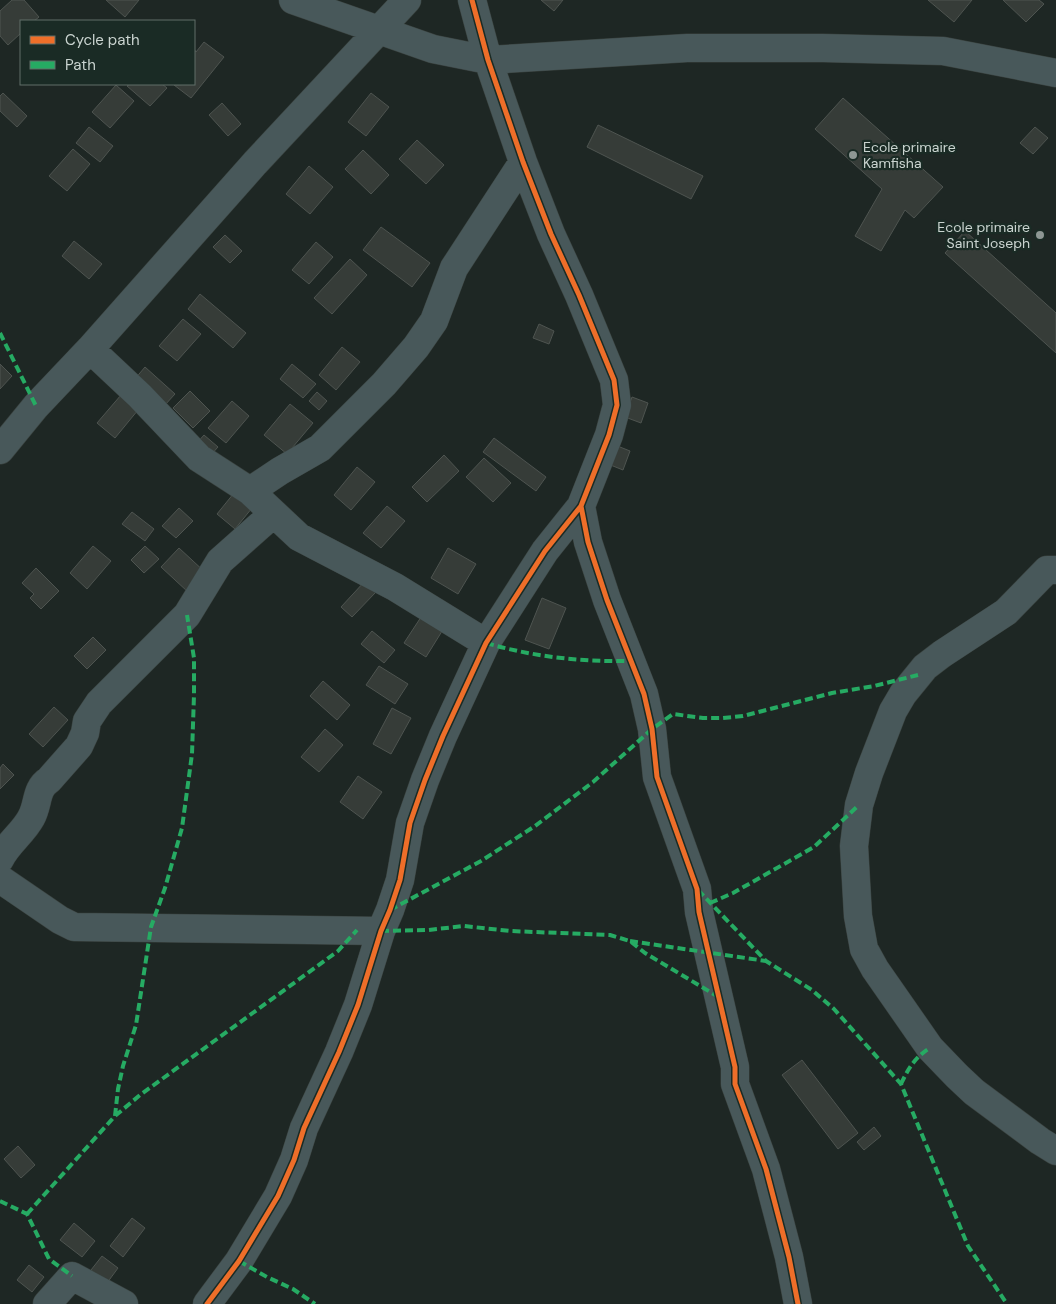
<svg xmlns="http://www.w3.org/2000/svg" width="1056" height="1304" font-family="'DM Sans',sans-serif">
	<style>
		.building { fill: #363c38; stroke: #4e5450 }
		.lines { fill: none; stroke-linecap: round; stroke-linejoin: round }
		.street-casing { stroke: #3a423f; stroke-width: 29 }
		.street { stroke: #48585a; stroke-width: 28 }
		.quiet { stroke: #26ab63; stroke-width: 4; stroke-dasharray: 8 4; stroke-linecap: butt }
		.cycleway-casing { stroke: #1a2b25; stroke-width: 8 }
		.cycleway { stroke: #ee6e29; stroke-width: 5 }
		.poi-dot { fill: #8e9794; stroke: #1a2b25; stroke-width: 2 }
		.labels { text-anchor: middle; stroke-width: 4.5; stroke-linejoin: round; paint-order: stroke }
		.poi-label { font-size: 14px; fill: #cad4d0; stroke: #1a2b25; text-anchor: start }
	</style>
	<rect width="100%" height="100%" fill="#1e2724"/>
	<path class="building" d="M 12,0 L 24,0 L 39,17 L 34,21 L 21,21 L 21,33 L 8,45 L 0,36 L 0,11 Z
		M 106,0 L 139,0 L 125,17 Z
		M 541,0 L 563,0 L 554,11 Z
		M 928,0 L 972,0 L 954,22 Z
		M 1003,0 L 1039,0 L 1044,4 L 1026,22 Z
		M 204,42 L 224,57 L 191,98 L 174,85 L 194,84 L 194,49 L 196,52 Z
		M 130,84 L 162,84 L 167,88 L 150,106 L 127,86 Z
		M 116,85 L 134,101 L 110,128 L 92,112 Z
		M 3,93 L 27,116 L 17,127 L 0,111 L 0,96 Z
		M 371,93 L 389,107 L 366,136 L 348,122 Z
		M 843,98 L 943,187 L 914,218 L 905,210 L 881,251 L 855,236 L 882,189 L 815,129 Z
		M 222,103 L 241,124 L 228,136 L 209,115 Z
		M 598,125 L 703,176 L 691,199 L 587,147 Z
		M 89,127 L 113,146 L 100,162 L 76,143 Z
		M 1035,127 L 1048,138 L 1033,154 L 1020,143 Z
		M 417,140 L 444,165 L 426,184 L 399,159 Z
		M 73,149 L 90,164 L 67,191 L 49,176 Z
		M 363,150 L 389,175 L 371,194 L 345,169 Z
		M 309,166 L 333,187 L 310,214 L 286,194 Z
		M 381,227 L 430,263 L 412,287 L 363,250 Z
		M 965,231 L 1056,313 L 1056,353 L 945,253 Z
		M 225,235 L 242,251 L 230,263 L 213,247 Z
		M 74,241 L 102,264 L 89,279 L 62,256 Z
		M 316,242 L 333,257 L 309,284 L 292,270 Z
		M 350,259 L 367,275 L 332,314 L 314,298 Z
		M 200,294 L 246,333 L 233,348 L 188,309 Z
		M 183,319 L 201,334 L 177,361 L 159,346 Z
		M 539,324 L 554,331 L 549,344 L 533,338 Z
		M 342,347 L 360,362 L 336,390 L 319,375 Z
		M 0,364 L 12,376 L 0,389 Z
		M 292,364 L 316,384 L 303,398 L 280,379 Z
		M 145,367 L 175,394 L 164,406 L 134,380 Z
		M 190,391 L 210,411 L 193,428 L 173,408 Z
		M 317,392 L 327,401 L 319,410 L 309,401 Z
		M 121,395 L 138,410 L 115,438 L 97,423 Z
		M 632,397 L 648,403 L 641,423 L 625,417 Z
		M 232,401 L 249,416 L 226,443 L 208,428 Z
		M 290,404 L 313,423 L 287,454 L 264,435 Z
		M 204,435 L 218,447 L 209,457 L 195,445 Z
		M 494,438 L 546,477 L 536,491 L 483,452 Z
		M 615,445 L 630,451 L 623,470 L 608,464 Z
		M 444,455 L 459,471 L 427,502 L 412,487 Z
		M 484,458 L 511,483 L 493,502 L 466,477 Z
		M 357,467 L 375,482 L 351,510 L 334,495 Z
		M 234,493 L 252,508 L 235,529 L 217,514 Z
		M 387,506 L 405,521 L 381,548 L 363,533 Z
		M 179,508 L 193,521 L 176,538 L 162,526 Z
		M 132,512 L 154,529 L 145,541 L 122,524 Z
		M 93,546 L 111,561 L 87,589 L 70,573 Z
		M 145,546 L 159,559 L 144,573 L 131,560 Z
		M 179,548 L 206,573 L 188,592 L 161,567 Z
		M 448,548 L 476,564 L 458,594 L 431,578 Z
		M 36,568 L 59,591 L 41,609 L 30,598 L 34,594 L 22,583 Z
		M 365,581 L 376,592 L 352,617 L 341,607 Z
		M 542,598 L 566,608 L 549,649 L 525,640 Z
		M 423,614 L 444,628 L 426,657 L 404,643 Z
		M 372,631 L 395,650 L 384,663 L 361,644 Z
		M 93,637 L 106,650 L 87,669 L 74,656 Z
		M 379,666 L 408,684 L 395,704 L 366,685 Z
		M 323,681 L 350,705 L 337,720 L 310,696 Z
		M 54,707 L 68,720 L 43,747 L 29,734 Z
		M 392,708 L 411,718 L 391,754 L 373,744 Z
		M 325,729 L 343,745 L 319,772 L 301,757 Z
		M 3,764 L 14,775 L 0,789 L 0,768 Z
		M 358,776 L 382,792 L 363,819 L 340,802 Z
		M 802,1060 L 858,1133 L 838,1149 L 782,1075 Z
		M 874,1127 L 881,1136 L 864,1150 L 857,1142 Z
		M 18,1146 L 35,1165 L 21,1178 L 4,1159 Z
		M 132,1218 L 145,1228 L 123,1257 L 110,1246 Z
		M 74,1223 L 95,1241 L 82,1257 L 60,1240 Z
		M 102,1256 L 118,1268 L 107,1283 L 91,1270 Z
		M 29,1265 L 44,1277 L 32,1292 L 17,1280 Z"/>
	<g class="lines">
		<defs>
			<path id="street" d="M 293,0 L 433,49 L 488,60 L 687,48 L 823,48 L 943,51 L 1056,73
				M 90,349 L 140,396 L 199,458 L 250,491 L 299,537 L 395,587 L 486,643
				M 0,450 L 36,406 L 90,349 L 255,163 L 407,0
				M 250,491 L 280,471 L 320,448 L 384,384 L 416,347 L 434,321 L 454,268 L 523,162
				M 581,506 L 588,542 L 607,600 L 644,694 L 652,729 L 657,777 L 697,889 L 699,912 L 735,1067 L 735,1084 L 766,1169 L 789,1257 L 798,1304
				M 1056,570 L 1047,570 L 1006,612 L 942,654 L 925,667 L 903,694 L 893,711 L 869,773 L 859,805 L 854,846 L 858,916 L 864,949 L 875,969 L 930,1048 L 957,1076 L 974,1092 L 1040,1141 L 1056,1151
				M 0,859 C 8,843 23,833 31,818 C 39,804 35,789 49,780 L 79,746 L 85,733 L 87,721 L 99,703 L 187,615 L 220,561 L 273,514
				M 0,879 L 60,920 L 74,927 L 381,931
				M 47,1304 L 72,1276 L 124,1304
				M 207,1304 L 239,1261 L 278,1196 L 294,1160 L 304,1128 L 339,1052 L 358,1005 L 381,931 L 390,910 L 400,880 L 410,823 L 425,780 L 443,736 L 486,643 L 545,551 L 581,506 L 609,435 L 617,405 L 614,380 L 579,295 L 551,234 L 523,162 L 488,60 L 472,0"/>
		</defs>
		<use href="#street" class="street-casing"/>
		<use href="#street" class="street"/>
		<path class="quiet" d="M 0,333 L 36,406
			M 486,643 C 534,657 582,662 632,661
			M 698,890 L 766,961 L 812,990 L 834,1009 L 901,1084 L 968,1246 L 1007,1304
			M 710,903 L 733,893 L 814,847 L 859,805
			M 390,910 L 481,861 L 535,826 L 593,782 L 652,729 L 673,714 L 703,718 L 723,718 L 743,716 L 832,693 L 874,686 L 918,675
			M 381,931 L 428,930 L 464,926 L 510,931 L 610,935 L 630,941 L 645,953 L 717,996
			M 630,941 L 766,961
			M 901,1084 C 908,1069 915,1057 930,1048
			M 115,1116 L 118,1089 L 123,1066 L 136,1025 L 151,927 L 165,888 L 182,828 L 192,754 L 194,695 L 194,658 L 187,615
			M 0,1201 L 27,1214 L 49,1259 L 72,1276
			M 27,1214 L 115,1116 L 140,1095 L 338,951 L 357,930
			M 239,1261 L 267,1277 L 293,1289 L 315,1304"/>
		<defs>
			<path id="cycleway" d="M 581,506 L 588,542 L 607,600 L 644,694 L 652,729 L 657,777 L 697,889 L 699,912 L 735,1067 L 735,1084 L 766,1169 L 789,1257 L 798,1304
				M 207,1304 L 239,1261 L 278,1196 L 294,1160 L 304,1128 L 339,1052 L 358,1005 L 381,931 L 390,910 L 400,880 L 410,823 L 425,780 L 443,736 L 486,643 L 545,551 L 581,506 L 609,435 L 617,405 L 614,380 L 579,295 L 551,234 L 523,162 L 488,60 L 472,0"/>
		</defs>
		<use href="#cycleway" class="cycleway-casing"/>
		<use href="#cycleway" class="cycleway"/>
	</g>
	<g class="poi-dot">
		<circle cx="853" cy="155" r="5"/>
		<circle cx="1040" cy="235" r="5"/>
	</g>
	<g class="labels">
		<g class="poi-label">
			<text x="863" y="152">Ecole primaire<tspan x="863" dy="16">Kamfisha</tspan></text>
			<text x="1030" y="232" text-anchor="end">Ecole primaire<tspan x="1030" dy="16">Saint Joseph</tspan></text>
		</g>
	</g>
	<rect x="20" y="20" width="175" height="65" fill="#1a2b25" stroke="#606f69"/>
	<rect x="30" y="36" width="25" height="8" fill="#ee6e29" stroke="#606f69"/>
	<text x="65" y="45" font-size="15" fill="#cad4d0">Cycle path</text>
	<rect x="30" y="61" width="25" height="8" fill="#26ab63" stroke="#606f69"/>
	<text x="65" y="70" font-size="15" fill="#cad4d0">Path</text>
</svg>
